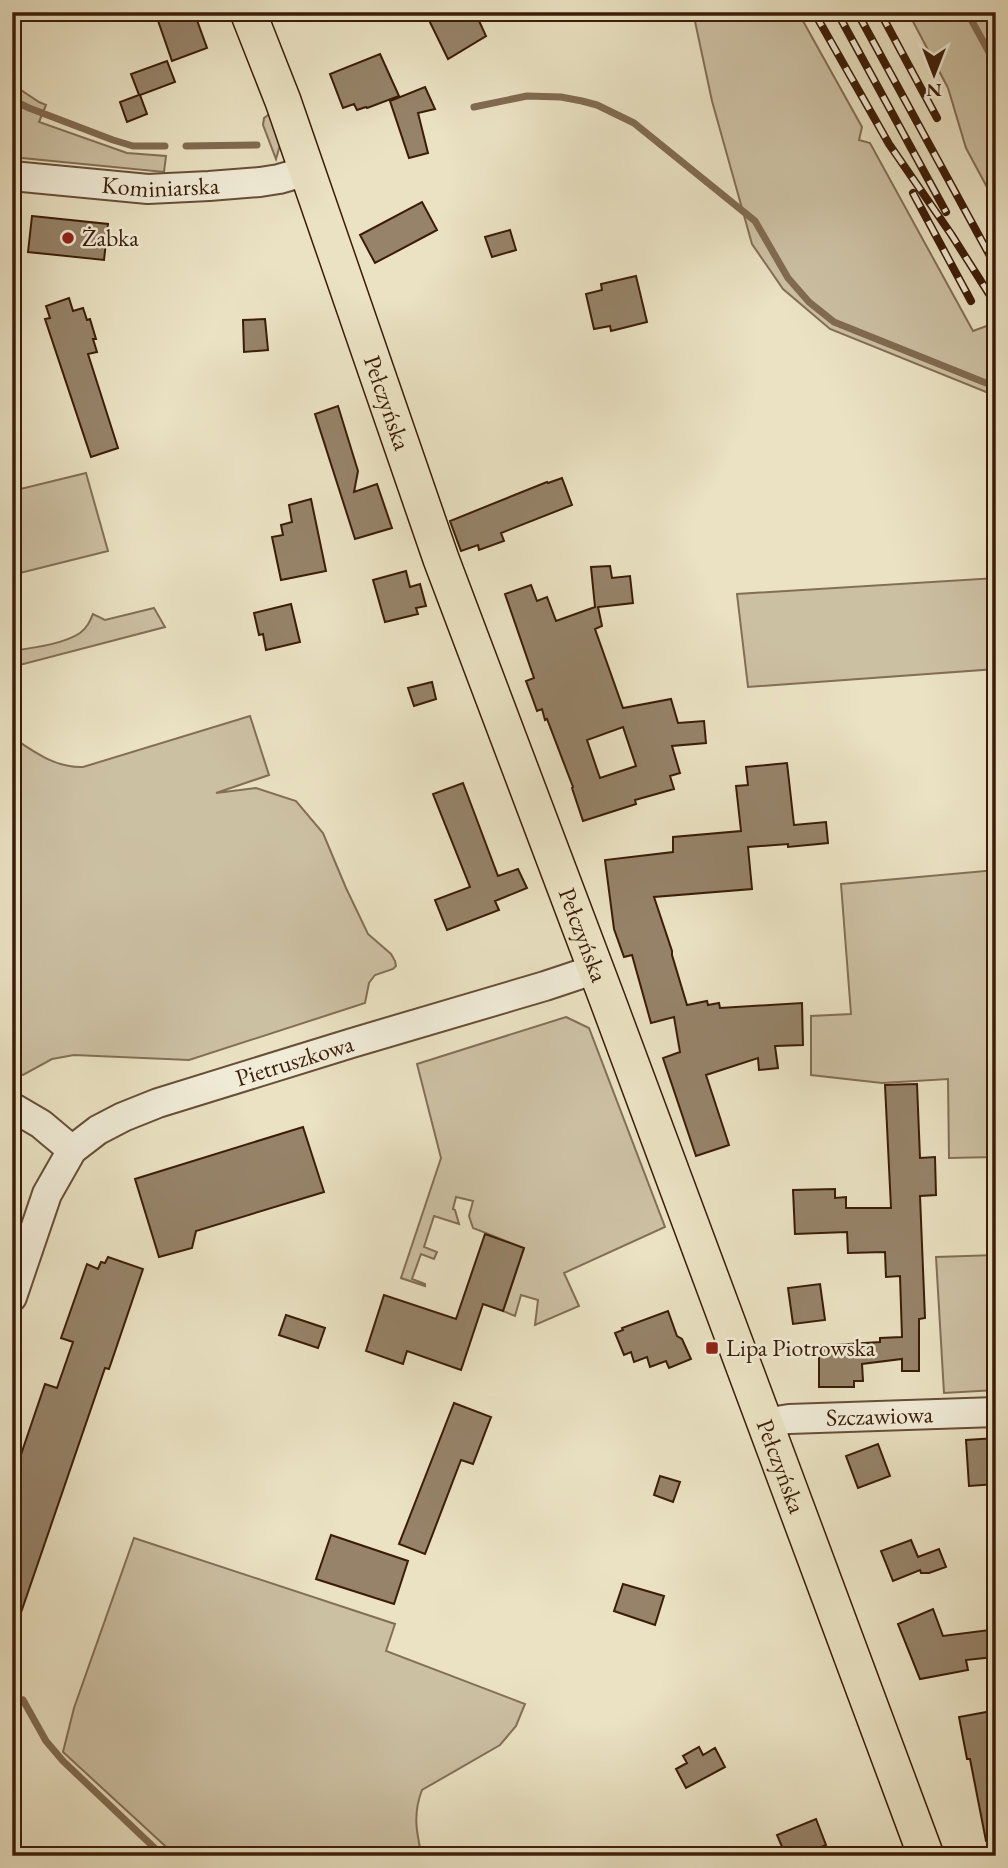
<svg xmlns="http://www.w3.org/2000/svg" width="1008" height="1868" font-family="'EB Garamond',serif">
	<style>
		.green { fill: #ccc0a3; stroke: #846e55; stroke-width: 2 }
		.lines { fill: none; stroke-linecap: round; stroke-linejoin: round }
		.stream { stroke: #816b51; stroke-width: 7 }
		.building { fill: #968369; stroke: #3c1c07; stroke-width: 2; fill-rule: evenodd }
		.minor-casing { stroke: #684e36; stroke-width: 32 }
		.major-casing { stroke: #3c1c07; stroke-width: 38 }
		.minor { stroke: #f1ecd8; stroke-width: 28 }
		.major { stroke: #eae2c3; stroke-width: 35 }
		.rail-casing { stroke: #3c1c07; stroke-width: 8 }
		.rail { stroke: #f1ecd8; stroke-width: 5; stroke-dasharray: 16; stroke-linecap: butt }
		.poi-dot { fill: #8f2418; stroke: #f1ecd8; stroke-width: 2.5 }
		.labels { text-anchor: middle; stroke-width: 5; stroke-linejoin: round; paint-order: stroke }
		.street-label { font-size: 24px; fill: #3c1c07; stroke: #f1ecd8 }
		.poi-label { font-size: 24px; fill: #3c1c07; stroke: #f1ecd8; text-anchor: start }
	</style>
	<rect width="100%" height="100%" fill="#eae2c3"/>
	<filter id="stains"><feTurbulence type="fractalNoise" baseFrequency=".00286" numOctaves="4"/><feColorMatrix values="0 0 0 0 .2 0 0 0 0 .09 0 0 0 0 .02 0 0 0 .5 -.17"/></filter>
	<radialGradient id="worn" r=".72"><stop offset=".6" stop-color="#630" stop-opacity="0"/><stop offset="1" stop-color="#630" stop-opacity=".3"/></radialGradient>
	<path class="green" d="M 693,12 L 798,12 L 862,127 L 859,140 L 870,143 L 973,331 L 992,324 L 996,330 L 996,396 L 830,329 L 783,289 L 752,244 L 712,101 Z
		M 908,12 L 996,12 L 996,204 L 966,148 L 948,88 Z
		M 12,84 L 39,102 L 46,105 L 39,122 L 127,153 L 166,156 L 164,172 L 12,157 Z
		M 271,113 L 280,145 L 276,159 L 263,125 L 264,118 Z
		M 86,473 L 108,551 L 12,575 L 12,491 Z
		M 996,578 L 996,669 L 748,687 L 737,594 Z
		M 154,608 L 165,627 L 12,667 L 12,651 C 32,648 64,644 80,633 C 87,628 90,621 93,614 L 105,620 Z
		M 250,716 L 269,775 L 216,793 L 256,788 L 296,801 L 323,833 L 346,888 L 368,934 L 391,954 L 395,961 L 396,966 L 393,969 L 375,975 L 369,983 L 365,1003 L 189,1060 L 74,1055 L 52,1059 L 23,1075 L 12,1072 L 12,838 L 14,830 L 12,828 L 12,737 C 34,752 56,768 83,767 Z
		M 996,870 L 996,1172 L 995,1157 L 949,1158 L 948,1079 L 882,1083 L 811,1075 L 811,1016 L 851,1014 L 841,884 Z
		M 566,1017 L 589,1028 L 665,1227 L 564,1273 L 579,1306 L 535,1325 L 538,1300 L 521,1295 L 515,1316 L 503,1311 L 524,1248 L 473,1228 L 469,1216 L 473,1201 L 456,1197 L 453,1209 L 455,1210 L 459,1224 L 434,1216 L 424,1247 L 437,1252 L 434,1259 L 421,1254 L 412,1279 L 425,1284 L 425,1286 L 401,1278 L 441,1158 L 417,1064 Z
		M 996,1255 L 996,1390 L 944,1393 L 936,1257 Z
		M 134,1538 L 395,1624 L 386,1651 L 525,1704 L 516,1726 L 500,1745 L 422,1790 C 413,1813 416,1832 422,1856 L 176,1856 L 63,1752 L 74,1708 Z"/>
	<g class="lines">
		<path class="stream" d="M 967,12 L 996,65
			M 12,100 L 29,108 L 113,140 L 133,146 L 165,146
			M 474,107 L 527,96 L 561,97 L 582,101 L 597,105 L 634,123 L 755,221 L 788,278 L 809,302 L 834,322 L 996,387
			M 186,146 L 257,145
			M 23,1700 L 46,1741 L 63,1761 L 163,1856"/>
	</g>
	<path class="building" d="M 155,12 L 194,12 L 207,48 L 172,61 Z
		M 425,12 L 475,12 L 486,36 L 448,59 Z
		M 380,54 L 399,96 L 367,108 L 366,107 L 357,110 L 354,104 L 343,108 L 330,74 Z
		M 167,61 L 175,82 L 140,95 L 147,114 L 127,122 L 120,102 L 139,95 L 131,74 Z
		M 425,87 L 435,109 L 418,113 L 428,153 L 409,158 L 390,101 Z
		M 422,202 L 437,230 L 375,263 L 360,235 Z
		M 32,216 L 108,224 L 104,260 L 28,252 Z
		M 510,230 L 516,250 L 492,257 L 485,237 Z
		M 636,276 L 647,322 L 611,331 L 610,326 L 594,329 L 586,294 L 602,290 L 601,284 Z
		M 69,298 L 73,311 L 83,308 L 87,320 L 90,319 L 96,339 L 93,339 L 97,352 L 88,354 L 118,448 L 91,457 L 45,319 L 50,318 L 46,306 Z
		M 265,319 L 268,350 L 244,352 L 243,320 Z
		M 338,406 L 358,471 L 354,492 L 377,484 L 392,528 L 355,539 L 315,414 Z
		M 562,478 L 572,505 L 501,533 L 504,541 L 479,550 L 478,545 L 461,551 L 450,521 L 547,482 L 548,483 Z
		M 311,499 L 326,571 L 281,580 L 272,537 L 283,535 L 281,525 L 292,522 L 289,505 Z
		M 610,566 L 612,578 L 630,576 L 633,603 L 598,607 L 602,626 L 595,629 L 623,708 L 671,699 L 678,723 L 704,721 L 706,743 L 672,746 L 680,773 L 670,776 L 674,789 L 635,800 L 636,804 L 583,821 L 572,788 L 573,787 L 547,719 L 545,720 L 542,709 L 537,711 L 532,697 L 526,681 L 534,678 L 505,594 L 531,585 L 537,601 L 547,597 L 556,621 L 595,607 L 591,567 ZM 623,727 L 636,766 L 600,778 L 587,740 Z
		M 406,571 L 410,587 L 420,584 L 426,606 L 416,608 L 418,614 L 385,622 L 373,580 Z
		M 291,604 L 300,642 L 266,650 L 263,634 L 259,635 L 254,613 Z
		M 432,682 L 436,699 L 414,706 L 408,688 Z
		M 787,763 L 794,825 L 826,822 L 828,843 L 788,847 L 788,844 L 748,847 L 752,889 L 654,897 L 672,951 L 672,955 L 687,1005 L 707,1001 L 708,1005 L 719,1003 L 720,1008 L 802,1003 L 803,1045 L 775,1046 L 778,1068 L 759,1070 L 758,1058 L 706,1075 L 729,1145 L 696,1156 L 663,1058 L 680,1052 L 674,1017 L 651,1023 L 632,955 L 624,957 L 614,929 L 605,860 L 673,852 L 673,837 L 741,831 L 736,786 L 748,785 L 746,767 Z
		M 463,783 L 498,876 L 518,869 L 527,888 L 495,901 L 499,910 L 447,930 L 435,900 L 470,887 L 433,794 Z
		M 917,1084 L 920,1158 L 935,1157 L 936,1195 L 920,1196 L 925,1318 L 919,1319 L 919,1371 L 902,1371 L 902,1359 L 862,1364 L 863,1381 L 854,1381 L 854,1387 L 819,1387 L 819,1346 L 880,1342 L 880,1338 L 902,1337 L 900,1276 L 886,1277 L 885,1252 L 848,1253 L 847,1232 L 795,1234 L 793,1190 L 835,1189 L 835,1198 L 846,1197 L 846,1208 L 891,1208 L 885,1085 Z
		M 303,1127 L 324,1192 L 196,1231 L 192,1248 L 159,1257 L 135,1179 Z
		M 485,1234 L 524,1248 L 503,1311 L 483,1304 L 461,1370 L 407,1351 L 403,1364 L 366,1351 L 384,1295 L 456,1319 Z
		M 108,1257 L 143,1269 L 109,1369 L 105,1368 L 15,1630 L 12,1629 L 12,1481 L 45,1384 L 57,1388 L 73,1342 L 61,1338 L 87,1264 L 98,1269 L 101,1262 L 105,1263 Z
		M 820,1284 L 825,1320 L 793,1324 L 788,1288 Z
		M 668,1311 L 677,1336 L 682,1339 L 691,1359 L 669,1368 L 666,1361 L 650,1367 L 647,1357 L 634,1362 L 631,1352 L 624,1355 L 615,1333 L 623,1330 L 622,1328 Z
		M 286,1315 L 325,1328 L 318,1348 L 279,1335 Z
		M 454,1403 L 491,1417 L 473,1464 L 461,1460 L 425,1554 L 399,1544 Z
		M 996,1438 L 996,1484 L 969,1486 L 966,1440 Z
		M 878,1444 L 890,1476 L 858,1488 L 846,1456 Z
		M 660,1476 L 680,1482 L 673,1502 L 654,1495 Z
		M 331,1535 L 408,1561 L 394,1604 L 316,1579 Z
		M 911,1540 L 918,1557 L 939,1549 L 946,1567 L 929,1573 L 921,1573 L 920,1570 L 893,1581 L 881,1551 Z
		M 623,1584 L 664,1596 L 655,1625 L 614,1611 Z
		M 933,1609 L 943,1636 L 989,1630 L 993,1657 L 966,1660 L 968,1670 L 920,1679 L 898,1624 Z
		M 992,1711 L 996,1730 L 996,1840 L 986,1841 L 970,1759 L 967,1759 L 959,1717 Z
		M 699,1747 L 703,1755 L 715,1748 L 725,1767 L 686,1788 L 676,1769 L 687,1763 L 683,1756 Z
		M 816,1819 L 826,1845 L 801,1856 L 786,1856 L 777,1835 Z"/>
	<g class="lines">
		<defs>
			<g id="minor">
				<path id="s1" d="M 12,176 L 148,189 L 209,186 L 260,182 L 279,179 L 307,171"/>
				<path d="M 12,1107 L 41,1124 L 72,1150"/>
				<path id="s2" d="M 12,1297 L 47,1194 L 72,1150 L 98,1130 L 123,1117 L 158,1103 L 352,1043 L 545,986 L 596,969"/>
				<path id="s3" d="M 764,1423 L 789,1419 L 996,1412"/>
			</g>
			<g id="major">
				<path id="s4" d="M 248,12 L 283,101 L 441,559 L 606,996 L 926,1856"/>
			</g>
		</defs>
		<use href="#minor" class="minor-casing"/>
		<use href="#major" class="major-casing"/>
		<use href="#minor" class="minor"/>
		<use href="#major" class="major"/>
		<defs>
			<path id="rail" d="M 814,12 L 889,144 L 951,234 L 996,305
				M 837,12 L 946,212
				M 857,12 L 996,267
				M 880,12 L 937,118
				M 913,193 L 971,301"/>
		</defs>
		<use href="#rail" class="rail-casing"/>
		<use href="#rail" class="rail"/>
	</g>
	<g class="poi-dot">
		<circle cx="68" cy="238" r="7"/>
		<rect x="705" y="1341" width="14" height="14" rx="3.5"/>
	</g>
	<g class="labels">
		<g class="street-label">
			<text dy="8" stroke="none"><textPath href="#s1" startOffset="149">Kominiarska</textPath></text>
			<text dy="8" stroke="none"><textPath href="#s4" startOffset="415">Pełczyńska</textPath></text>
			<text dy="8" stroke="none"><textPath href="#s4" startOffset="982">Pełczyńska</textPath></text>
			<text dy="8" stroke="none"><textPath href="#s2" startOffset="401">Pietruszkowa</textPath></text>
			<text dy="8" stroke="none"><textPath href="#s3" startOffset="116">Szczawiowa</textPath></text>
			<text dy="8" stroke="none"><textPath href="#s4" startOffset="1549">Pełczyńska</textPath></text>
		</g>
		<g class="poi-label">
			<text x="82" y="246">Żabka</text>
			<text x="726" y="1356">Lipa Piotrowska</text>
		</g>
	</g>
	<rect width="1008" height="1868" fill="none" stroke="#eae2c3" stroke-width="42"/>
	<rect x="14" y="14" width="980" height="1840" fill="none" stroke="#3c1c07" stroke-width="3.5"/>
	<rect x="21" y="21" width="966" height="1826" fill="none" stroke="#3c1c07" stroke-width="2"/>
	<g transform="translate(934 74) rotate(180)" stroke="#f1ecd8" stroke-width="5" paint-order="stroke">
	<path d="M0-5L12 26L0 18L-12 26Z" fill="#3c1c07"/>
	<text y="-10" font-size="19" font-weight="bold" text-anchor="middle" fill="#3c1c07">N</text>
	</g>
	<rect width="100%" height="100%" filter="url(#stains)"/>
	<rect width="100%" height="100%" fill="url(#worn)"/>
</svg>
